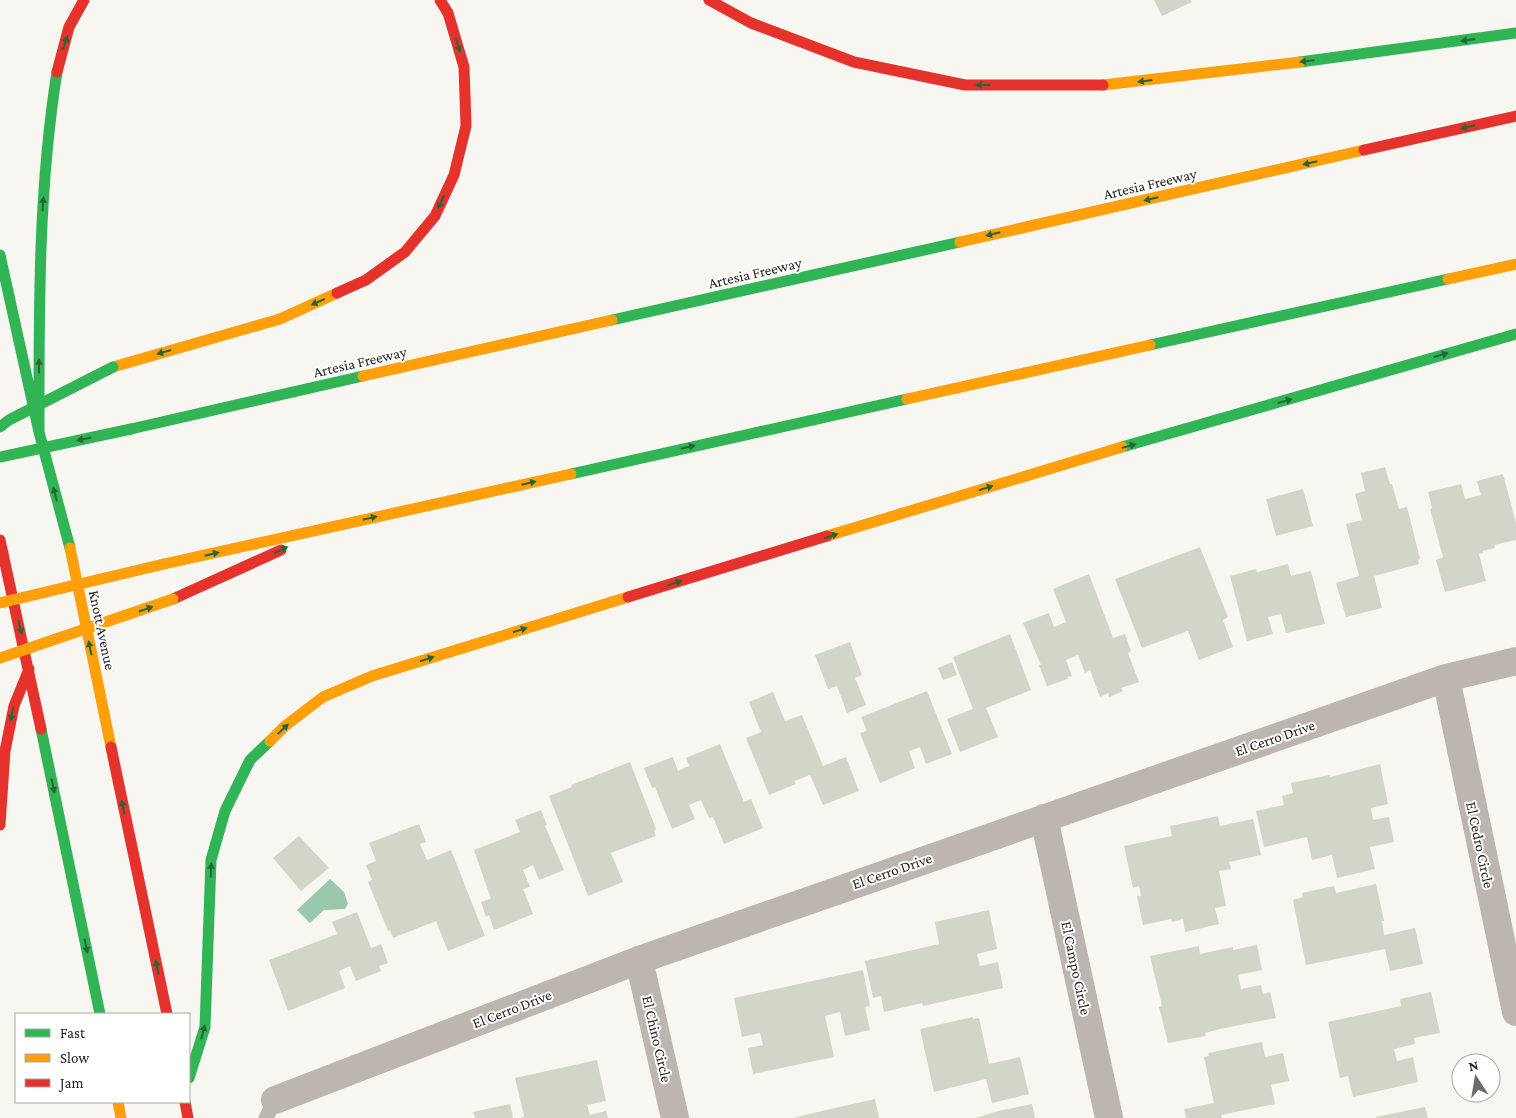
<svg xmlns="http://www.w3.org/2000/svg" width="1516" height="1118" font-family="'Crimson Pro',serif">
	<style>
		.water { fill: #9bc7ad }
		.building { fill: #d2d6c8 }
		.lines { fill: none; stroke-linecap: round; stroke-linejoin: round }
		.lane { stroke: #bcb5b0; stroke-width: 15 }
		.street { stroke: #bcb5b0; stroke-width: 28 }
		.fast { stroke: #30b455; stroke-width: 11 }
		.slow { stroke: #ff9f0a; stroke-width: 11 }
		.jam { stroke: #e5322d; stroke-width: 11 }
		.fast-bridge { stroke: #30b455; stroke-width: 11 }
		.slow-bridge { stroke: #ff9f0a; stroke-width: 11 }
		.oneway { fill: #296437 }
		.labels { text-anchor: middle; stroke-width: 4; stroke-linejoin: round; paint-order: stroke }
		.street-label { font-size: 15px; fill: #23221f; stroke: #fff }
	</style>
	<rect width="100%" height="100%" fill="#f7f6f1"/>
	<path class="water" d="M 330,879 L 344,892 L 348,904 L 345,909 L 324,910 L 310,923 L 297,910 Z"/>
	<path class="building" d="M 1154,0 L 1191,0 L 1192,2 L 1162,16 Z
		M 1385,467 L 1390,484 L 1392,484 L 1399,509 L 1407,507 L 1420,559 L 1418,560 L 1419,564 L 1374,576 L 1382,608 L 1346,617 L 1336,583 L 1359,576 L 1346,524 L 1362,520 L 1355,494 L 1365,491 L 1361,473 Z
		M 1503,474 L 1516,523 L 1516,540 L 1494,545 L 1495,548 L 1483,551 L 1483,553 L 1479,554 L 1486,581 L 1445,592 L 1436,560 L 1443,557 L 1430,509 L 1432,508 L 1428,492 L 1461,484 L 1465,499 L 1481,495 L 1477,481 Z
		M 1303,489 L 1313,526 L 1276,536 L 1266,499 Z
		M 1200,547 L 1228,617 L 1223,620 L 1233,647 L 1199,660 L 1188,631 L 1142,648 L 1115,579 Z
		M 1288,564 L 1291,576 L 1311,571 L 1325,624 L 1286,633 L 1281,614 L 1268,617 L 1273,634 L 1247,641 L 1230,576 L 1256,569 L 1257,572 Z
		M 1089,574 L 1113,638 L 1125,634 L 1131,651 L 1128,653 L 1139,682 L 1121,688 L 1123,691 L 1109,697 L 1108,693 L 1100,697 L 1090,670 L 1085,673 L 1078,655 L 1066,660 L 1072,676 L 1067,677 L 1068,679 L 1047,686 L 1039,665 L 1041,665 L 1023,623 L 1049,613 L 1054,627 L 1066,622 L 1053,589 Z
		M 1010,634 L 1031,690 L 986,708 L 998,737 L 960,752 L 947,719 L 973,709 L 953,657 Z
		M 850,642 L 862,675 L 855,678 L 866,705 L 847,713 L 837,686 L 828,689 L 815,655 Z
		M 952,662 L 957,675 L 943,680 L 938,668 Z
		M 927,691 L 952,754 L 926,764 L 920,747 L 909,751 L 915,768 L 880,783 L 860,733 L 867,731 L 861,717 Z
		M 773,692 L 785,721 L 802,715 L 823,766 L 846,757 L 859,791 L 823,805 L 810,775 L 794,781 L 796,784 L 769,795 L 746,738 L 761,732 L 749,702 Z
		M 720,744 L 744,802 L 751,799 L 763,828 L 724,844 L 713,817 L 709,818 L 701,800 L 689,805 L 695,819 L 672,829 L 655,787 L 652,788 L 644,768 L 673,757 L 678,771 L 689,766 L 686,758 Z
		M 630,762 L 656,829 L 654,831 L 656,836 L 611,853 L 623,882 L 588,896 L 549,796 L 572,787 L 571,785 Z
		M 1380,764 L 1388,804 L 1371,808 L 1373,820 L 1389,817 L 1394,842 L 1370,847 L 1375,869 L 1337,878 L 1332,855 L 1312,860 L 1307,837 L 1264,847 L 1256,811 L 1284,805 L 1282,796 L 1293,793 L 1291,783 L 1330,775 L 1330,777 Z
		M 541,810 L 547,825 L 545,826 L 564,870 L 539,880 L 533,865 L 523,870 L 530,887 L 523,889 L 533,914 L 494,930 L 489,915 L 486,917 L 481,902 L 491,899 L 474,850 L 520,832 L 515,820 Z
		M 1218,816 L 1220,826 L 1253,819 L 1261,855 L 1229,862 L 1231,869 L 1219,871 L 1226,906 L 1215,908 L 1219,924 L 1185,932 L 1183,919 L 1172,922 L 1171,919 L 1143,925 L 1137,896 L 1141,896 L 1139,886 L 1133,888 L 1124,846 L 1172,836 L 1170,826 Z
		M 419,824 L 426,842 L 420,844 L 427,860 L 451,850 L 485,936 L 448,951 L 436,921 L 393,938 L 390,930 L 388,931 L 368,882 L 372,880 L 366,865 L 376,861 L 369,843 Z
		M 299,836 L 329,868 L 301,891 L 273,858 Z
		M 1376,884 L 1384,921 L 1382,921 L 1384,935 L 1415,928 L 1423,964 L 1390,971 L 1385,949 L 1306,965 L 1293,900 L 1303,897 L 1302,893 L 1334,886 L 1336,893 Z
		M 989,910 L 997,949 L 977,954 L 980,966 L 998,962 L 1003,988 L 923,1006 L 922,1003 L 884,1012 L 881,996 L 873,998 L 865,961 L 939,944 L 935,922 Z
		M 357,912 L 371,948 L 381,944 L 388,963 L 379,966 L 381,971 L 356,981 L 350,966 L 339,971 L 345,988 L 288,1011 L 269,960 L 337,934 L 332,922 Z
		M 1257,945 L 1262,970 L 1238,975 L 1241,989 L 1261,985 L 1263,994 L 1270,992 L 1276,1018 L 1220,1029 L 1205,1033 L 1206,1036 L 1168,1043 L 1159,1007 L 1162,1006 L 1150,956 L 1199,946 L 1200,954 L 1233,947 L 1233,950 Z
		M 863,970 L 870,1006 L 865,1007 L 870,1030 L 845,1036 L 840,1012 L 825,1016 L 834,1057 L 753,1074 L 748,1048 L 763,1045 L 760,1033 L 742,1037 L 734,998 Z
		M 1431,992 L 1440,1033 L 1414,1038 L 1415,1044 L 1394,1049 L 1397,1061 L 1413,1057 L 1418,1082 L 1353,1097 L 1348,1076 L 1340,1078 L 1328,1022 L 1401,1006 L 1400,999 Z
		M 973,1017 L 973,1019 L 979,1018 L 989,1064 L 1020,1057 L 1029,1094 L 992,1103 L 986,1079 L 934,1092 L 920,1029 Z
		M 1262,1042 L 1265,1057 L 1283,1053 L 1289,1081 L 1271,1085 L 1275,1104 L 1221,1115 L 1222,1118 L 1186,1118 L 1184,1109 L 1214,1103 L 1204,1057 L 1209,1056 L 1208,1053 Z
		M 597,1060 L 606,1101 L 587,1105 L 590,1115 L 606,1111 L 608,1118 L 520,1118 L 524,1116 L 515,1078 Z
		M 875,1099 L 879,1118 L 796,1118 L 796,1117 Z
		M 510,1104 L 513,1118 L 475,1118 L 473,1112 Z
		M 1032,1104 L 1035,1118 L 976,1118 L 998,1111 Z
		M 1425,1107 L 1428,1118 L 1376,1118 L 1376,1117 Z"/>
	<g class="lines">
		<path class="lane" d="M 266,1118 L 275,1100"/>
		<path class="street" d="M 1446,678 L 1516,1012
			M 1044,818 L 1109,1118
			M 639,960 L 675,1118
			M 275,1100 L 639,960 L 1446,678 L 1516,661"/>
		<path class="fast" d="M 1300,62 L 1516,33
			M 0,255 L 39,432 L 70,548
			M 612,320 L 960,242
			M 1150,345 L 1448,279
			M 131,429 L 363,376
			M 39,432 C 39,312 38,191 57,72
			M 1122,447 L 1516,334
			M 571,474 L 907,399
			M 41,729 L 100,1014
			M 189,1078 L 205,1027 L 211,860 L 225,811 L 250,760 L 270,741"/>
		<path class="slow" d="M 1103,85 L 1300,62
			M 960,242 L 1364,150
			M 1448,279 L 1516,264
			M 113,367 L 280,319 L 337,293
			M 363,376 L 612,320
			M 907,399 L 1150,345
			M 827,536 L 1122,447
			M 70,548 L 111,747
			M 164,564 L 571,474
			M 270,741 L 285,726 L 323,697 L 372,676 L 628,597
			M 118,1102 L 121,1118"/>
		<path class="jam" d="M 709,0 L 751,23 L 854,62 L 965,85 L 1103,85
			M 57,72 L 69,27 L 84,0
			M 1364,150 L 1516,116
			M 337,293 L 366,280 L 405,252 L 435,216 L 454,175 L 466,126 L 464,67 L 448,13 L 440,0
			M 0,540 L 41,729
			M 628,597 L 827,536
			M 173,599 L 281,550
			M 111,747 L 167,1014
			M 0,825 L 5,751 L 14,706 L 29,669
			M 185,1102 L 188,1118"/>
		<path class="fast-bridge" d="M 0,427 L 9,420 L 113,367
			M 0,457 L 131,429"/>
		<path class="slow-bridge" d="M 0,603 L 164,564
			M 0,658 L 173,599"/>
	</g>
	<defs><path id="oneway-solid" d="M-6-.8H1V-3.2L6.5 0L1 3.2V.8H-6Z" transform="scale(1.25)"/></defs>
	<g class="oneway">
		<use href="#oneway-solid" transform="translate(1468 40) rotate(172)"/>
		<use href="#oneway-solid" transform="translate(65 43) rotate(-70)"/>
		<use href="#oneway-solid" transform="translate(458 45) rotate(73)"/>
		<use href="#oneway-solid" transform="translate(1307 61) rotate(173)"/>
		<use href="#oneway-solid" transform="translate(1145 81) rotate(173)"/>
		<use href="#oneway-solid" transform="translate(983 85) rotate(-180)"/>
		<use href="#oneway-solid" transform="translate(1468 127) rotate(167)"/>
		<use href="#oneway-solid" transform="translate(1310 163) rotate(167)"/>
		<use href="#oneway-solid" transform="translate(1151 199) rotate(167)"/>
		<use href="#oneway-solid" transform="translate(441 202) rotate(115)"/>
		<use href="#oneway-solid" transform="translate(43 204) rotate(-86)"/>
		<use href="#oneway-solid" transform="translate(993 234) rotate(167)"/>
		<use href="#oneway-solid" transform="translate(318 302) rotate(156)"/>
		<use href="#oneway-solid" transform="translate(164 352) rotate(164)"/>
		<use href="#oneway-solid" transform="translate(1441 355) rotate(-16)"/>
		<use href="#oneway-solid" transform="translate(39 366) rotate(-90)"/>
		<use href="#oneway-solid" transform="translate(1285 401) rotate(-16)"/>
		<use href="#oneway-solid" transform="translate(84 439) rotate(168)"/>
		<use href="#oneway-solid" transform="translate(1129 446) rotate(-16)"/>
		<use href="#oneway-solid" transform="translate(688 447) rotate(-13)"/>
		<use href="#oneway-solid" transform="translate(529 483) rotate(-13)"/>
		<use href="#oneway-solid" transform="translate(986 488) rotate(-17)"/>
		<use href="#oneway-solid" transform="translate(55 494) rotate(-105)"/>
		<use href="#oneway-solid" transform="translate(370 518) rotate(-13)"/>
		<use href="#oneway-solid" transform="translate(831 536) rotate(-17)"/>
		<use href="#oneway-solid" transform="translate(281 550) rotate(-25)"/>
		<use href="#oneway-solid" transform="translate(212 554) rotate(-13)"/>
		<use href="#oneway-solid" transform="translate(675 583) rotate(-17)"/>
		<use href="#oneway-solid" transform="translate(146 609) rotate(-19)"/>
		<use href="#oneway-solid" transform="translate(20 627) rotate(77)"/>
		<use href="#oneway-solid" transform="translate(520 630) rotate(-17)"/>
		<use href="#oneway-solid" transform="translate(90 648) rotate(-102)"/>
		<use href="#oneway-solid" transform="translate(427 659) rotate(-18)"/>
		<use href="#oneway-solid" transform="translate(12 714) rotate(102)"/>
		<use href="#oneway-solid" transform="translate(283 729) rotate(-43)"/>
		<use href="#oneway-solid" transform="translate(53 786) rotate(78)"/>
		<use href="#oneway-solid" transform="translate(123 807) rotate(-102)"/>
		<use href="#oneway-solid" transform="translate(211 870) rotate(-88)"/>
		<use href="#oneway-solid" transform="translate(86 946) rotate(78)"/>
		<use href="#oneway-solid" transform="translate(157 967) rotate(-102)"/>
		<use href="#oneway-solid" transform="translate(203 1032) rotate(-76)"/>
	</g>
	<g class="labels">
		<g class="street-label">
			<text transform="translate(1150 184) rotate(-13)" y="5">Artesia Freeway</text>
			<text transform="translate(755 273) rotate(-13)" y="5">Artesia Freeway</text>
			<text transform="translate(360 362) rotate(-13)" y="5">Artesia Freeway</text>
			<text transform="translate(102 630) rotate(78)" y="5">Knott Avenue</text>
			<text transform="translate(1275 738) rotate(-19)" y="5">El Cerro Drive</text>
			<text transform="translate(1480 845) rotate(78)" y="5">El Cedro Circle</text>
			<text transform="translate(892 871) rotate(-19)" y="5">El Cerro Drive</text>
			<text transform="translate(1076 968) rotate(78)" y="5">El Campo Circle</text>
			<text transform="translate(512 1009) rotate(-21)" y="5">El Cerro Drive</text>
			<text transform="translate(657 1039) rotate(77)" y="5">El Chino Circle</text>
		</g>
	</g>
	<rect x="15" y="1013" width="175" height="90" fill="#ffffff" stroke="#a7a7a5"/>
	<rect x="25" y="1029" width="25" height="8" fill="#30b455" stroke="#a7a7a5"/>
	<text x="60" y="1038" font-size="15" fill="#23221f">Fast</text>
	<rect x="25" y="1054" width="25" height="8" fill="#ff9f0a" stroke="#a7a7a5"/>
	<text x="60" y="1063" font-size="15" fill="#23221f">Slow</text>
	<rect x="25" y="1079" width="25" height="8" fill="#e5322d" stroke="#a7a7a5"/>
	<text x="60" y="1088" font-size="15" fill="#23221f">Jam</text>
	<g transform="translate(1476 1078) rotate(348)"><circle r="24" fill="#ffffff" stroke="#a7a7a5"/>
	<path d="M0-4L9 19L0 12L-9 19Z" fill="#6d6c68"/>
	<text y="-8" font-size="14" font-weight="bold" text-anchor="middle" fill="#23221f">N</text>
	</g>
</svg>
